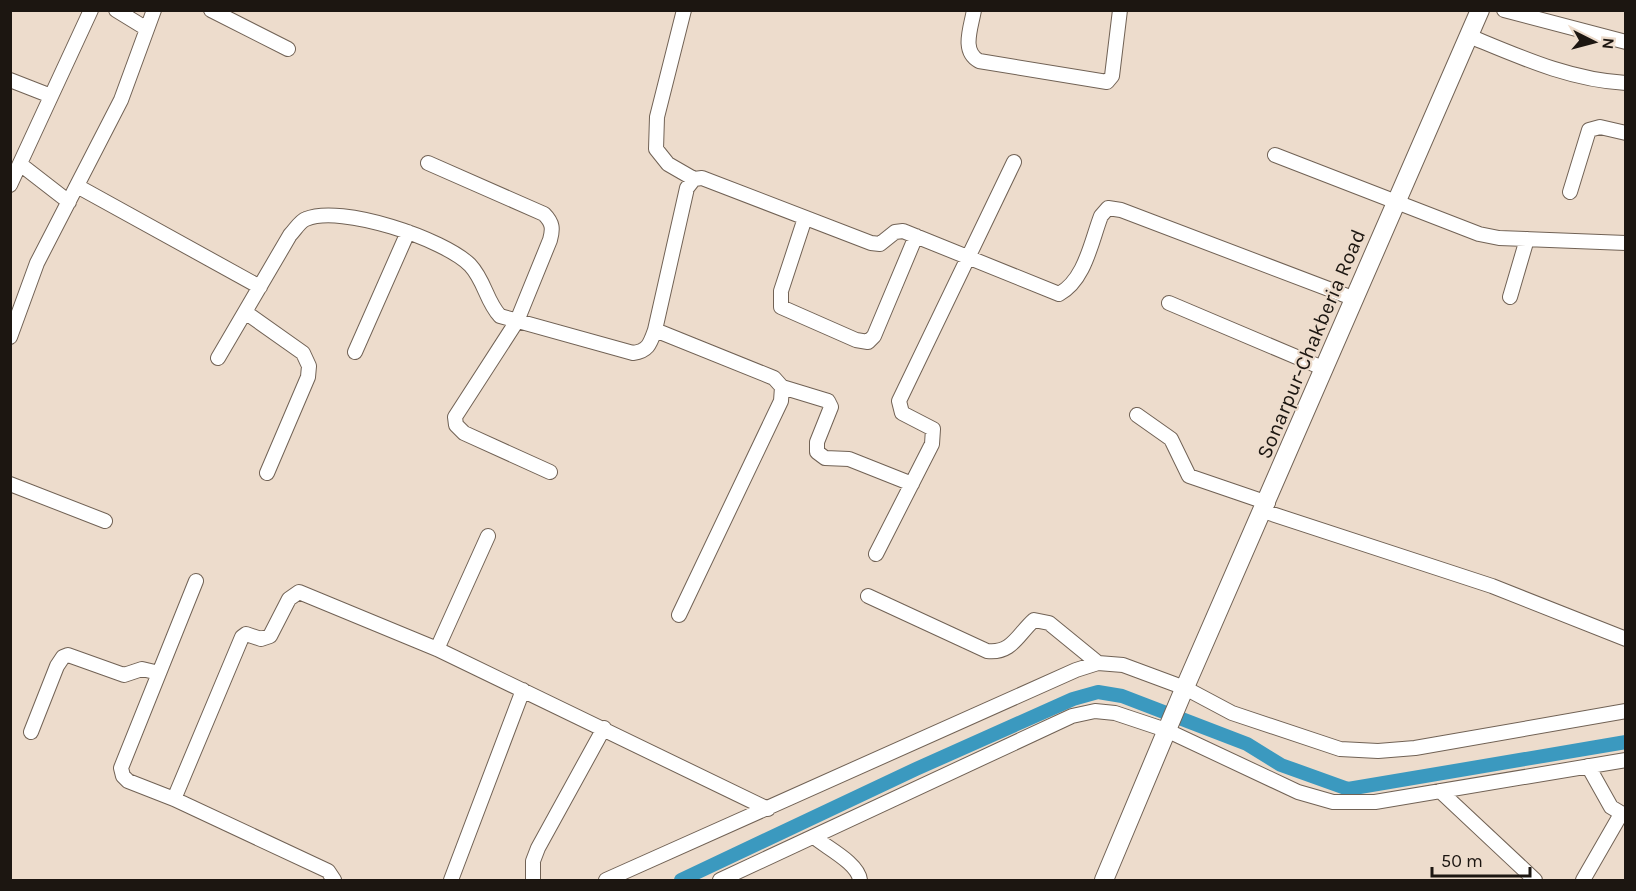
<svg xmlns="http://www.w3.org/2000/svg" width="1636" height="891" font-family="Karla,sans-serif">
	<style>
		.lines { fill: none; stroke-linecap: round; stroke-linejoin: round }
		.canal { stroke: #3b99bf; stroke-width: 14 }
		.minor-casing { stroke: #716255; stroke-width: 16 }
		.major-casing { stroke: #716255; stroke-width: 20 }
		.minor { stroke: #fff; stroke-width: 14 }
		.major { stroke: #fff; stroke-width: 18 }
		.labels { text-anchor: middle; stroke-width: 4.5; stroke-linejoin: round; paint-order: stroke }
		.street-label { font-size: 21px; fill: #1c1611; stroke: #eddccc }
	</style>
	<rect width="100%" height="100%" fill="#eddccc"/>
	<g class="lines">
		<path class="canal" d="M 681,880 L 916,769 L 1073,699 L 1098,692 L 1122,696 L 1247,744 L 1281,765 L 1348,789 L 1626,742"/>
		<defs>
			<path id="minor" d="M 116,10 L 147,29
				M 211,10 L 288,49
				M 684,10 L 657,117 L 656,149 L 668,164 L 694,179
				M 974,10 C 971,28 961,51 979,61 L 1107,82 L 1112,76 L 1120,10
				M 1504,10 L 1626,42
				M 1469,36 C 1520,57 1570,80 1626,83
				M 10,80 L 51,96
				M 1275,155 L 1479,234 L 1499,238 L 1626,243
				M 428,163 L 544,214 C 553,223 553,229 550,240 L 517,321 L 455,417 L 456,425 L 464,433 L 550,472
				M 20,164 L 69,202
				M 10,185 L 91,10
				M 77,186 L 260,287
				M 1570,192 L 1589,130 L 1600,127 L 1626,133
				M 805,218 L 781,291 L 781,307 L 856,340 L 868,342 L 874,336 L 916,236
				M 1510,297 L 1527,239
				M 1169,303 L 1325,369
				M 245,312 L 303,353 L 309,366 L 308,377 L 267,473
				M 655,330 L 774,378 L 782,387 L 781,401 L 679,615
				M 10,337 L 37,263 L 121,100 L 154,10
				M 355,352 L 408,232
				M 218,358 L 290,235 C 295,230 300,221 306,219 C 341,204 444,239 470,265 C 485,281 486,301 500,316 L 633,353 C 648,351 650,344 655,330 L 687,188 L 694,179 L 702,178 L 871,243 L 880,244 L 895,232 L 903,231 L 1059,294 C 1085,280 1091,242 1101,216 L 1108,208 L 1121,210 L 1355,299
				M 782,387 L 828,401 L 831,407 L 817,442 L 817,452 L 825,458 L 849,459 L 912,484
				M 1137,415 L 1171,439 L 1189,476 L 1268,503
				M 10,484 L 105,521
				M 1263,511 L 1492,586 L 1626,639
				M 876,554 L 932,444 L 933,429 L 902,413 L 899,401 L 1014,162
				M 196,581 L 121,768 L 123,776 L 128,781 L 174,799 L 328,871 L 334,880
				M 868,596 L 987,651 C 1012,654 1018,634 1034,620 L 1049,623 L 1098,663
				M 437,649 L 488,536
				M 31,732 L 57,666 L 63,657 L 68,655 L 124,675 L 142,669 L 159,673
				M 1588,766 L 1611,807 L 1626,816
				M 1440,791 L 1535,880
				M 174,799 L 242,637 L 246,634 L 261,639 L 270,636 L 289,599 L 299,592 L 437,649 L 768,809
				M 814,837 C 827,848 858,863 860,880
				M 451,880 L 523,690
				M 533,880 L 533,861 L 538,848 L 604,728
				M 606,880 L 1076,670 L 1098,663 L 1123,665 L 1185,688 L 1232,713 L 1340,749 L 1378,751 L 1415,748 L 1626,711
				M 720,880 L 1072,716 L 1095,711 L 1115,713 L 1166,730 L 1298,792 L 1333,802 L 1375,802 L 1626,760
				M 1583,880 L 1621,814"/>
			<path id="major" d="M 1104,880 L 1182,694 L 1480,10"/>
		</defs>
		<use href="#minor" class="minor-casing"/>
		<use href="#major" class="major-casing"/>
		<use href="#minor" class="minor"/>
		<use href="#major" class="major"/>
	</g>
	<g class="labels">
		<g class="street-label">
			<text transform="translate(1311 344) rotate(-67)" y="7">Sonarpur-Chakberia Road</text>
		</g>
	</g>
	<rect width="1636" height="891" fill="none" stroke="#1c1611" stroke-width="24"/>
	<g transform="translate(1594 42) rotate(96)" stroke="#eddccc" stroke-width="4.5" paint-order="stroke">
	<path d="M0-4.5L10 22L0 15L-10 22Z" fill="#1c1611"/>
	<text y="-9" font-size="16" font-weight="bold" text-anchor="middle" fill="#1c1611">N</text>
	</g>
	<path d="M1432 867v9h98v-9" fill="none" stroke="#1c1611" stroke-width="3"/>
	<text x="1441" y="867" font-size="18" fill="#1c1611" stroke="#eddccc" stroke-width="4.5" paint-order="stroke">50 m</text>
</svg>
